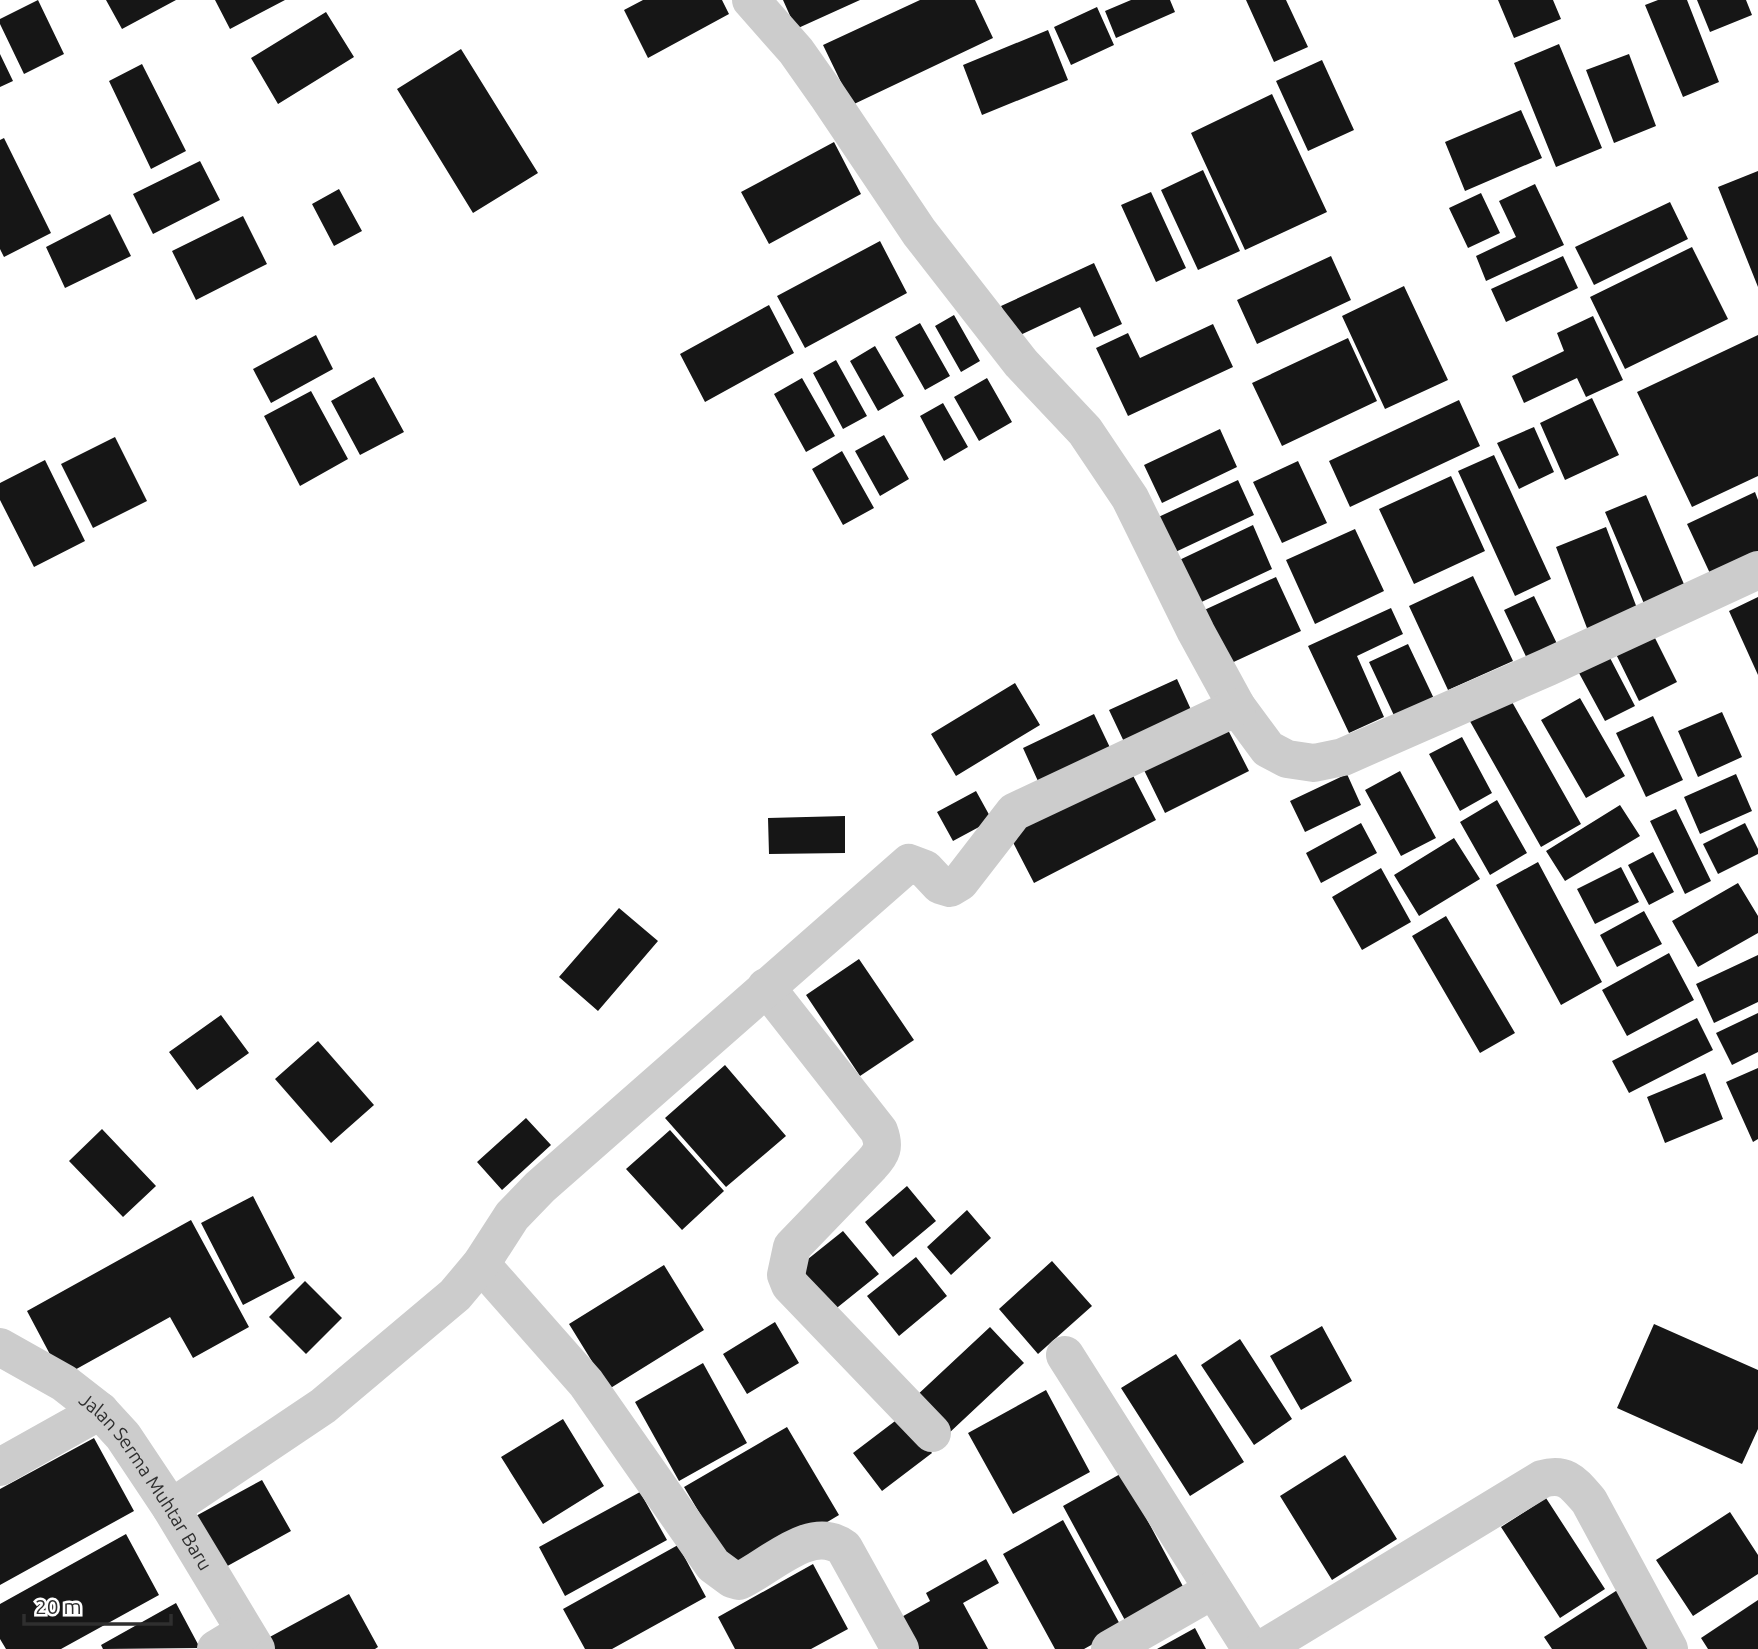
<svg xmlns="http://www.w3.org/2000/svg" width="1758" height="1649" font-family="Ubuntu,sans-serif">
	<style>
		.building { fill: #161616 }
		.lines { fill: none; stroke-linecap: round; stroke-linejoin: round }
		.street { stroke: #ccc; stroke-width: 38 }
		.labels { text-anchor: middle; stroke-width: 7; stroke-linejoin: round; paint-order: stroke }
		.street-label { font-size: 19px; fill: #2f2f2f; stroke: #fff }
	</style>
	<rect width="100%" height="100%" fill="#fff"/>
	<path class="building" d="M 38,0 L 64,54 L 24,74 L 0,24 L 0,19 Z
		M 106,0 L 176,0 L 122,29 Z
		M 215,0 L 285,0 L 230,29 Z
		M 643,0 L 722,0 L 729,14 L 648,58 L 624,10 Z
		M 783,0 L 860,0 L 796,29 Z
		M 920,0 L 975,0 L 993,38 L 852,105 L 823,45 Z
		M 1131,0 L 1170,0 L 1175,12 L 1116,38 L 1105,11 Z
		M 1246,0 L 1286,0 L 1308,47 L 1274,62 Z
		M 1498,0 L 1553,0 L 1561,19 L 1514,38 Z
		M 1658,0 L 1687,0 L 1719,82 L 1683,97 L 1645,5 Z
		M 1697,0 L 1746,0 L 1752,15 L 1710,32 Z
		M 1097,7 L 1114,45 L 1071,65 L 1054,27 Z
		M 326,12 L 354,57 L 278,104 L 251,58 Z
		M 1048,30 L 1068,80 L 982,115 L 963,65 Z
		M 1559,44 L 1602,148 L 1556,167 L 1514,63 Z
		M 461,49 L 538,173 L 473,213 L 397,89 Z
		M 0,54 L 13,81 L 0,87 Z
		M 1629,54 L 1656,126 L 1614,143 L 1586,70 Z
		M 1322,60 L 1354,130 L 1308,151 L 1276,81 Z
		M 142,64 L 186,151 L 151,169 L 109,81 Z
		M 1272,94 L 1327,212 L 1245,250 L 1191,133 Z
		M 1521,110 L 1542,158 L 1465,191 L 1445,142 Z
		M 4,138 L 51,233 L 4,257 L 0,249 L 0,140 Z
		M 834,142 L 861,194 L 769,244 L 741,192 Z
		M 200,161 L 220,200 L 153,234 L 133,194 Z
		M 1203,170 L 1240,251 L 1198,270 L 1161,190 Z
		M 1758,171 L 1758,287 L 1718,187 Z
		M 1535,184 L 1564,245 L 1486,281 L 1476,256 L 1516,237 L 1499,201 Z
		M 339,189 L 362,231 L 334,246 L 312,204 Z
		M 1151,192 L 1186,268 L 1156,282 L 1121,205 Z
		M 1481,193 L 1500,233 L 1468,248 L 1449,208 Z
		M 1670,202 L 1688,239 L 1594,285 L 1575,247 Z
		M 110,214 L 131,256 L 65,288 L 46,247 Z
		M 243,216 L 267,264 L 196,300 L 172,251 Z
		M 880,241 L 907,293 L 805,348 L 777,296 Z
		M 1692,247 L 1728,319 L 1625,369 L 1590,297 Z
		M 1331,256 L 1351,300 L 1257,344 L 1237,300 Z
		M 1563,256 L 1578,288 L 1506,322 L 1491,289 Z
		M 1094,263 L 1122,324 L 1094,337 L 1080,307 L 1016,337 L 1001,306 Z
		M 1404,286 L 1448,380 L 1385,409 L 1342,316 Z
		M 769,305 L 794,353 L 705,402 L 680,354 Z
		M 954,315 L 980,361 L 961,372 L 935,326 Z
		M 1593,316 L 1623,380 L 1586,397 L 1577,378 L 1524,403 L 1512,376 L 1564,351 L 1557,333 Z
		M 920,323 L 950,376 L 925,390 L 895,337 Z
		M 1213,324 L 1233,367 L 1128,416 L 1096,348 L 1128,333 L 1140,358 Z
		M 316,335 L 333,369 L 271,403 L 253,369 Z
		M 1758,335 L 1758,476 L 1692,507 L 1637,392 Z
		M 1348,338 L 1377,401 L 1282,446 L 1252,383 Z
		M 875,346 L 904,396 L 878,411 L 850,361 Z
		M 836,360 L 867,416 L 843,429 L 813,373 Z
		M 374,377 L 404,432 L 360,455 L 331,401 Z
		M 802,378 L 835,436 L 806,452 L 774,394 Z
		M 987,378 L 1012,422 L 979,441 L 954,397 Z
		M 311,391 L 348,459 L 300,486 L 264,416 Z
		M 1592,398 L 1619,455 L 1565,480 L 1540,423 Z
		M 1459,400 L 1480,446 L 1350,507 L 1329,461 Z
		M 943,403 L 968,447 L 944,461 L 920,416 Z
		M 1534,427 L 1554,472 L 1519,489 L 1497,443 Z
		M 1220,429 L 1237,467 L 1162,503 L 1144,465 Z
		M 884,435 L 909,479 L 880,496 L 855,451 Z
		M 115,437 L 147,501 L 93,528 L 61,464 Z
		M 842,451 L 874,508 L 843,525 L 812,469 Z
		M 1494,455 L 1551,579 L 1515,596 L 1458,471 Z
		M 45,460 L 85,541 L 34,567 L 0,500 L 0,483 Z
		M 1298,461 L 1327,523 L 1282,543 L 1253,482 Z
		M 1451,476 L 1485,551 L 1414,584 L 1379,509 Z
		M 1238,480 L 1254,515 L 1169,555 L 1152,520 Z
		M 1755,492 L 1758,500 L 1758,562 L 1714,582 L 1687,524 Z
		M 1646,495 L 1686,589 L 1645,606 L 1605,512 Z
		M 1253,525 L 1272,569 L 1193,606 L 1173,563 Z
		M 1606,527 L 1640,616 L 1590,636 L 1556,547 Z
		M 1355,529 L 1384,591 L 1315,624 L 1286,560 Z
		M 1473,576 L 1513,661 L 1448,690 L 1409,606 Z
		M 1276,577 L 1301,631 L 1225,666 L 1200,612 Z
		M 1534,596 L 1560,650 L 1530,665 L 1504,610 Z
		M 1758,597 L 1758,675 L 1729,611 Z
		M 1391,608 L 1403,634 L 1357,656 L 1384,717 L 1349,733 L 1308,646 Z
		M 1651,630 L 1677,682 L 1639,701 L 1613,648 Z
		M 1408,644 L 1437,705 L 1398,724 L 1369,662 Z
		M 1609,656 L 1635,706 L 1605,721 L 1579,673 Z
		M 1177,679 L 1193,714 L 1126,746 L 1109,710 Z
		M 1015,683 L 1040,725 L 956,776 L 931,734 Z
		M 1507,693 L 1581,824 L 1541,847 L 1467,716 Z
		M 1580,698 L 1625,776 L 1586,798 L 1541,720 Z
		M 1722,712 L 1742,757 L 1698,777 L 1678,731 Z
		M 1094,714 L 1114,756 L 1042,790 L 1023,748 Z
		M 1653,716 L 1683,780 L 1646,797 L 1616,733 Z
		M 1225,724 L 1249,771 L 1165,813 L 1142,766 Z
		M 1462,737 L 1492,793 L 1460,811 L 1429,754 Z
		M 1126,762 L 1156,820 L 1034,883 L 1004,825 Z
		M 1400,771 L 1436,838 L 1401,856 L 1365,790 Z
		M 1347,774 L 1361,805 L 1305,832 L 1290,801 Z
		M 1736,774 L 1752,811 L 1700,834 L 1684,797 Z
		M 976,791 L 992,820 L 953,841 L 937,812 Z
		M 1497,800 L 1527,853 L 1490,875 L 1460,822 Z
		M 1620,805 L 1640,836 L 1565,881 L 1546,851 Z
		M 1676,809 L 1711,881 L 1685,894 L 1650,821 Z
		M 845,816 L 845,853 L 769,854 L 768,818 Z
		M 1361,823 L 1377,853 L 1321,883 L 1306,853 Z
		M 1745,823 L 1758,849 L 1758,854 L 1718,874 L 1703,844 Z
		M 1454,838 L 1480,879 L 1419,916 L 1394,875 Z
		M 1653,852 L 1674,892 L 1649,905 L 1628,865 Z
		M 1538,862 L 1602,982 L 1561,1005 L 1496,885 Z
		M 1621,867 L 1639,902 L 1595,924 L 1577,889 Z
		M 1381,868 L 1411,922 L 1362,950 L 1332,897 Z
		M 1738,883 L 1758,916 L 1758,933 L 1698,967 L 1672,921 Z
		M 619,908 L 658,941 L 598,1011 L 559,977 Z
		M 1644,911 L 1662,944 L 1617,967 L 1600,935 Z
		M 1446,916 L 1515,1033 L 1480,1053 L 1412,936 Z
		M 1669,953 L 1694,1000 L 1627,1036 L 1602,990 Z
		M 1758,955 L 1758,1002 L 1714,1023 L 1696,984 Z
		M 859,959 L 914,1040 L 860,1076 L 806,995 Z
		M 1758,1013 L 1758,1052 L 1732,1065 L 1716,1033 Z
		M 221,1015 L 249,1053 L 197,1090 L 169,1052 Z
		M 1697,1018 L 1713,1050 L 1629,1093 L 1612,1061 Z
		M 318,1041 L 374,1105 L 331,1143 L 275,1079 Z
		M 725,1065 L 786,1136 L 726,1187 L 665,1118 Z
		M 1758,1068 L 1758,1139 L 1753,1142 L 1726,1082 Z
		M 1705,1073 L 1723,1119 L 1665,1143 L 1647,1097 Z
		M 526,1118 L 551,1145 L 502,1190 L 477,1162 Z
		M 102,1129 L 156,1186 L 123,1217 L 69,1161 Z
		M 670,1130 L 724,1191 L 682,1230 L 626,1169 Z
		M 907,1186 L 936,1221 L 893,1257 L 865,1222 Z
		M 253,1196 L 295,1278 L 243,1305 L 201,1223 Z
		M 967,1210 L 991,1238 L 951,1275 L 927,1247 Z
		M 191,1220 L 249,1327 L 193,1358 L 170,1317 L 62,1377 L 27,1311 Z
		M 843,1231 L 879,1274 L 833,1311 L 798,1267 Z
		M 916,1257 L 947,1296 L 899,1336 L 867,1296 Z
		M 1052,1261 L 1092,1306 L 1038,1354 L 999,1309 Z
		M 664,1265 L 704,1330 L 609,1389 L 569,1324 Z
		M 305,1281 L 342,1318 L 306,1354 L 269,1317 Z
		M 775,1322 L 799,1363 L 747,1394 L 723,1354 Z
		M 1654,1324 L 1758,1370 L 1758,1429 L 1742,1464 L 1617,1408 Z
		M 1322,1326 L 1352,1381 L 1301,1410 L 1270,1356 Z
		M 990,1327 L 1024,1363 L 948,1434 L 914,1398 Z
		M 1240,1339 L 1292,1419 L 1254,1445 L 1201,1365 Z
		M 1176,1354 L 1244,1462 L 1190,1496 L 1121,1388 Z
		M 703,1363 L 747,1443 L 679,1481 L 635,1402 Z
		M 1046,1390 L 1090,1472 L 1013,1514 L 968,1433 Z
		M 903,1415 L 932,1453 L 882,1491 L 853,1453 Z
		M 563,1419 L 604,1486 L 543,1524 L 501,1457 Z
		M 787,1427 L 839,1515 L 737,1576 L 684,1487 Z
		M 94,1438 L 134,1511 L 0,1585 L 0,1489 Z
		M 1345,1455 L 1397,1539 L 1332,1580 L 1280,1496 Z
		M 1122,1473 L 1186,1592 L 1127,1624 L 1063,1506 Z
		M 262,1480 L 291,1531 L 222,1569 L 194,1517 Z
		M 640,1492 L 667,1540 L 565,1596 L 539,1547 Z
		M 1546,1498 L 1605,1589 L 1560,1618 L 1501,1527 Z
		M 1730,1512 L 1758,1555 L 1758,1574 L 1693,1616 L 1656,1560 Z
		M 1063,1520 L 1122,1628 L 1084,1649 L 1055,1649 L 1003,1554 Z
		M 126,1534 L 159,1595 L 61,1649 L 6,1649 L 0,1639 L 0,1604 Z
		M 678,1545 L 706,1597 L 612,1649 L 585,1649 L 563,1609 Z
		M 986,1559 L 999,1583 L 963,1603 L 988,1649 L 914,1649 L 898,1619 L 930,1601 L 926,1593 Z
		M 813,1564 L 848,1629 L 811,1649 L 735,1649 L 718,1617 Z
		M 1619,1589 L 1653,1649 L 1552,1649 L 1544,1637 Z
		M 349,1594 L 378,1647 L 375,1649 L 271,1649 L 266,1639 Z
		M 1758,1600 L 1758,1649 L 1708,1649 L 1701,1638 Z
		M 176,1603 L 200,1648 L 103,1649 L 101,1645 Z
		M 1195,1628 L 1206,1649 L 1157,1649 Z"/>
	<g class="lines">
		<g class="street">
			<path d="M 751,0 L 796,51 L 827,95 L 919,232 L 1021,363 L 1085,431 L 1130,498 L 1196,632 L 1237,707 L 1268,749 L 1287,759 L 1314,763 L 1343,757 L 1548,667 L 1758,570"/>
			<path d="M 766,987 L 879,1131 C 885,1147 882,1153 871,1165 L 792,1247 L 786,1275 L 790,1285 L 932,1433"/>
			<path d="M 481,1264 L 586,1383 L 713,1565 L 732,1579 L 739,1581 C 770,1567 811,1523 844,1548 L 900,1649"/>
			<path id="s1" d="M 0,1347 L 64,1383 L 100,1411 L 123,1436 L 171,1508 L 256,1649"/>
			<path d="M 1065,1355 L 1251,1649"/>
			<path d="M 0,1467 L 100,1411"/>
			<path d="M 171,1508 L 323,1406 L 455,1295 L 481,1264 L 512,1216 L 540,1187 L 909,863 L 925,869 L 940,885 L 950,888 L 960,882 L 1014,812 L 1237,707"/>
			<path d="M 216,1649 L 244,1632"/>
			<path d="M 1110,1649 L 1213,1590"/>
			<path d="M 1262,1649 L 1542,1479 C 1567,1472 1574,1484 1589,1501 L 1669,1649"/>
		</g>
	</g>
	<g class="labels">
		<g class="street-label">
			<text dy="7" stroke="none"><textPath href="#s1" startOffset="203">Jalan Serma Muhtar Baru</textPath></text>
		</g>
	</g>
	<path d="M24 1614v10h147v-10" fill="none" stroke="#2f2f2f" stroke-width="3.5"/>
	<text x="35" y="1614" font-size="21" fill="#2f2f2f" stroke="#ffffff" stroke-width="5" paint-order="stroke">20 m</text>
</svg>
